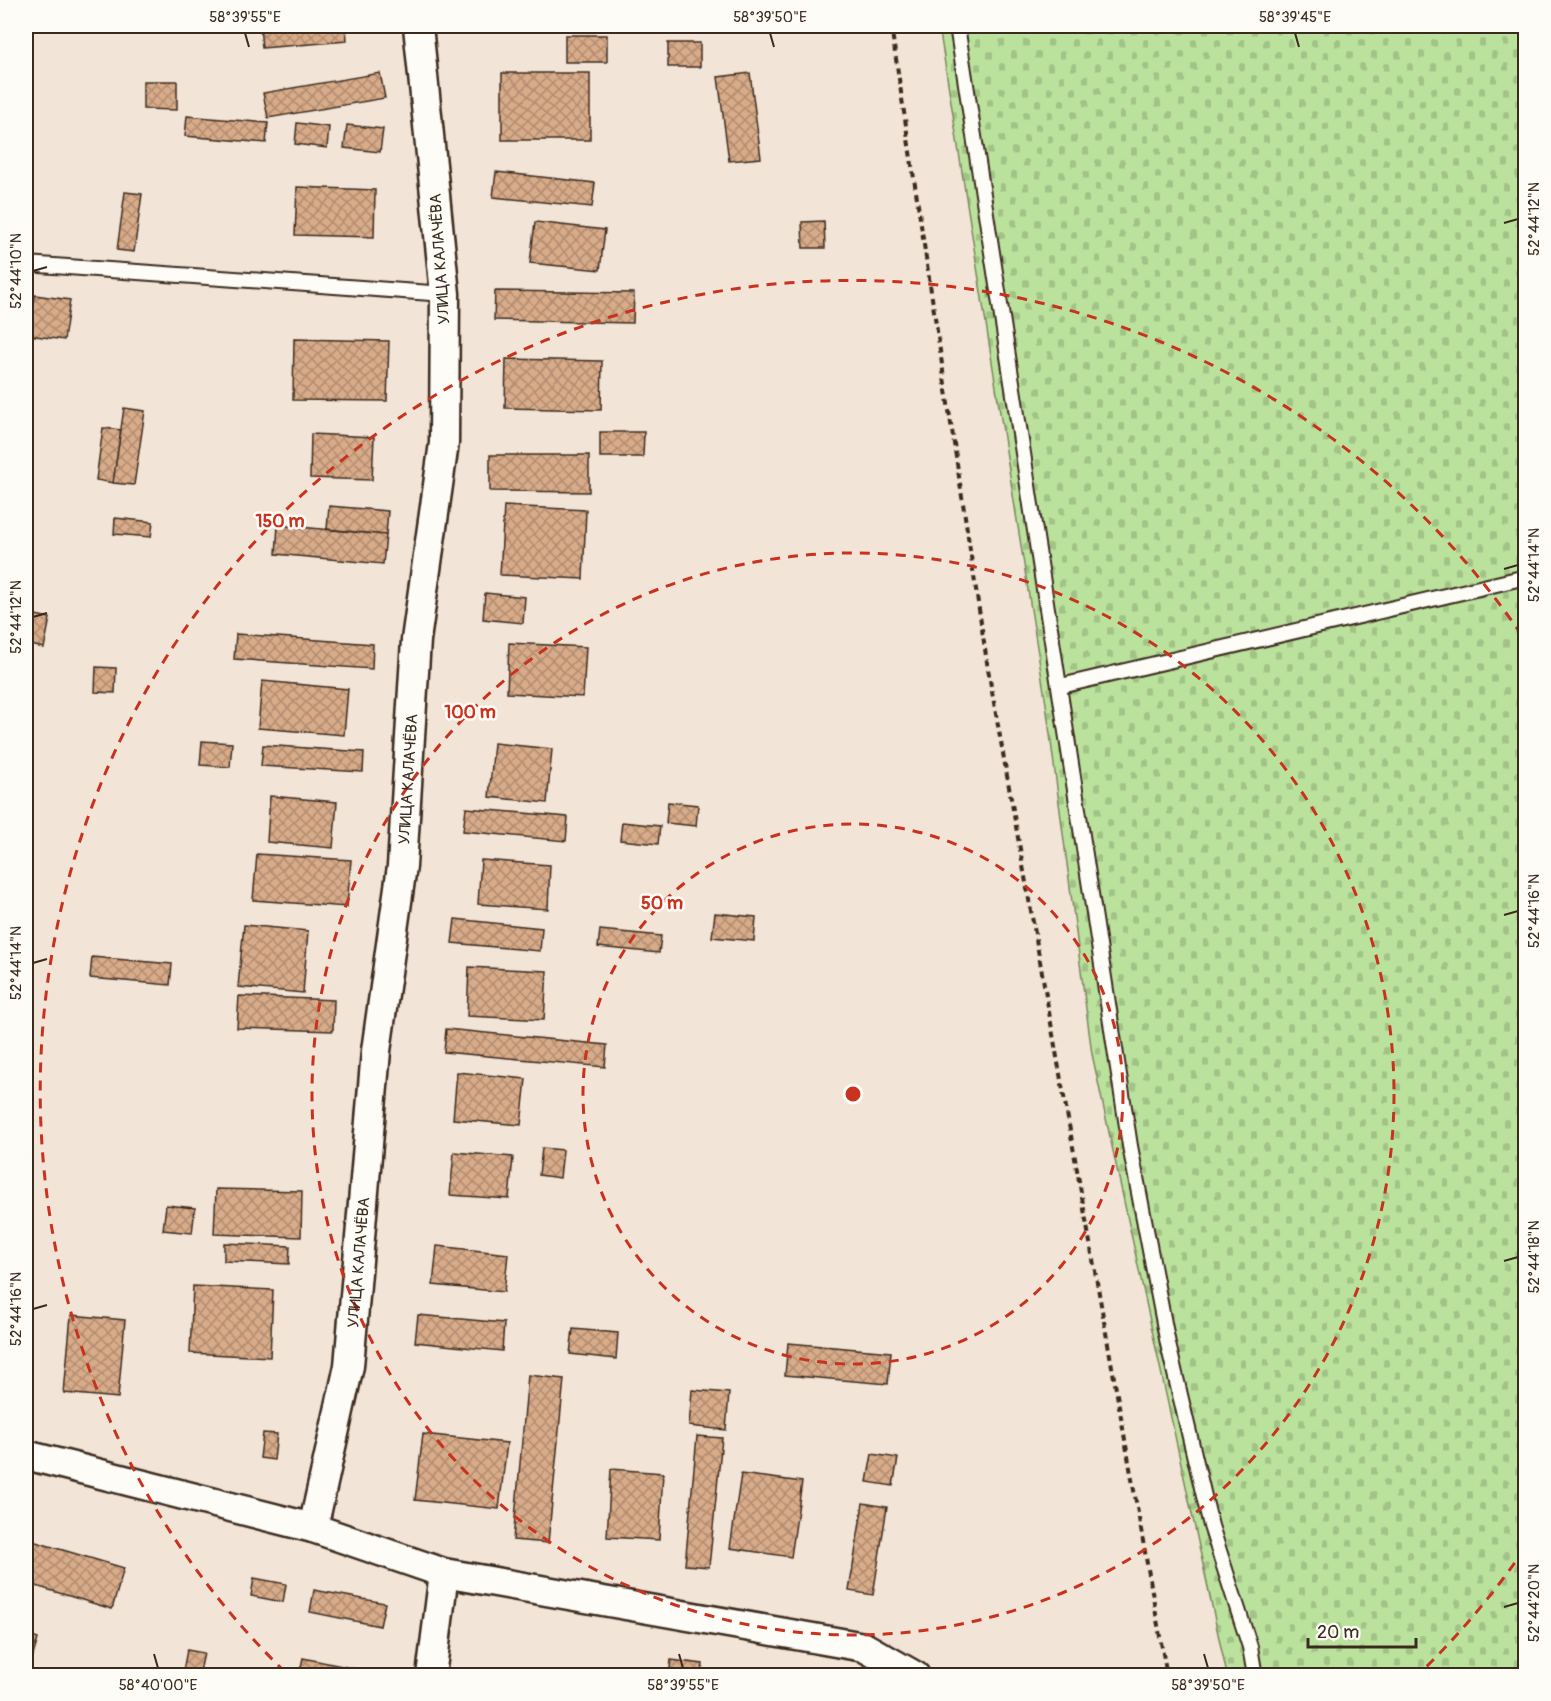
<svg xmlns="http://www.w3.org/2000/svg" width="1551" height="1701" font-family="Pangolin,sans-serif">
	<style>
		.cemetery { fill: url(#cemetery-stones); stroke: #7b865e; stroke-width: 1.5 }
		.building { fill: url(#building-cross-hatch); stroke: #3b2a1e; stroke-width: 1.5 }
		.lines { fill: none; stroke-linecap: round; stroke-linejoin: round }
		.service-casing { stroke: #3b2a1e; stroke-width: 18 }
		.minor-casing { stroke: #3b2a1e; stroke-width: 33 }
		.path { stroke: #3b2a1e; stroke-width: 4; stroke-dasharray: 6 4.5; stroke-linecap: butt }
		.service { stroke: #fdfcf7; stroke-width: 14 }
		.minor { stroke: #fdfcf7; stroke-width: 28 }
		.ticks { fill: none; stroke: #3b2a1e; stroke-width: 2 }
		.ring { fill: none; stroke: #c8321e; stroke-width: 3; stroke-dasharray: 10 8 }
		.labels { text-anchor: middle; stroke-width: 5; stroke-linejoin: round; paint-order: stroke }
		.street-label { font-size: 16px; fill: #3b2a1e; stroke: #fdfcf7 }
		.centre { fill: #c8321e; stroke: #fdfcf7; stroke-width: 3 }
		.ring-label { font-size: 18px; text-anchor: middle; font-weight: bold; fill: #c8321e; stroke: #fdfcf7; stroke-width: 5; stroke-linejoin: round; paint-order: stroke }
		.neatline { fill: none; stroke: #3b2a1e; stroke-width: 2 }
		.ticks-label { font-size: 15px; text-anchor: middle; fill: #3b2a1e }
	</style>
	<defs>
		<pattern id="cemetery-stones" width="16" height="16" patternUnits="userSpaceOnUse" patternTransform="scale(1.5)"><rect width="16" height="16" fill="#bbe29d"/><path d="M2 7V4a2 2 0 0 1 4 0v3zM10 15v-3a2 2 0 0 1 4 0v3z" fill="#a2c287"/></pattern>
		<pattern id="building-cross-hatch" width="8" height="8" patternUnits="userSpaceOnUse" patternTransform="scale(1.5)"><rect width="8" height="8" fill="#d8ab89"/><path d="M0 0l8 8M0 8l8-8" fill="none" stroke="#b08b6f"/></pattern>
	</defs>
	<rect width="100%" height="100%" fill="#f2e4d6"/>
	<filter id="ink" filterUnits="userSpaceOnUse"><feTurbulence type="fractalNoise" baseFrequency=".0167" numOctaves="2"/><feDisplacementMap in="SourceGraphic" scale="12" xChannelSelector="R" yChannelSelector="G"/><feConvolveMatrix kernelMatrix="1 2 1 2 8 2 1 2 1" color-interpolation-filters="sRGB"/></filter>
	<g filter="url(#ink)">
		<path class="cemetery" d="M 939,26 L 1525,26 L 1525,1675 L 1227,1675 L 1092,1054 L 1046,704 Z"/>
		<path class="building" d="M 260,26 L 346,26 L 347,41 L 262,48 Z
			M 565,35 L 607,35 L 607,62 L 565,62 Z
			M 668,43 L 700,43 L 700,67 L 668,67 Z
			M 380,73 L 385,98 L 268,118 L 263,93 Z
			M 502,73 L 590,73 L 590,140 L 502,140 Z
			M 750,73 L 761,158 L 729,161 L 718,77 Z
			M 143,81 L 177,81 L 177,110 L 143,109 Z
			M 187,116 L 268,123 L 266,143 L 185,136 Z
			M 297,123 L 329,127 L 327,148 L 295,144 Z
			M 347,125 L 383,129 L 380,152 L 344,148 Z
			M 496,172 L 595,183 L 592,207 L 493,197 Z
			M 297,187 L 375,190 L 374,237 L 295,235 Z
			M 125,192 L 142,194 L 134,252 L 117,250 Z
			M 824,221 L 825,248 L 803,248 L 802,222 Z
			M 535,222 L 605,230 L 600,270 L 530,263 Z
			M 495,291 L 634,293 L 633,323 L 494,320 Z
			M 35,295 L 70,300 L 64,340 L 29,335 Z
			M 294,339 L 389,341 L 387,401 L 293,400 Z
			M 506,359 L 602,361 L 601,410 L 505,408 Z
			M 124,408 L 145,411 L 134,485 L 113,483 Z
			M 103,428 L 121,430 L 113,483 L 96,480 Z
			M 600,432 L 644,432 L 643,457 L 600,457 Z
			M 311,434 L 374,437 L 372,480 L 310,478 Z
			M 490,455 L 589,455 L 589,492 L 490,491 Z
			M 329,506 L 388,511 L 386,535 L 327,529 Z
			M 504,506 L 586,510 L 583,579 L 500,575 Z
			M 115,518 L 153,522 L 151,537 L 114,534 Z
			M 278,525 L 386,535 L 383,564 L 276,554 Z
			M 485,593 L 525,597 L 523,623 L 483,619 Z
			M 26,613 L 50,618 L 44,648 L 26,644 Z
			M 236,634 L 373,644 L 372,669 L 234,659 Z
			M 509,643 L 586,647 L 583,697 L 507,693 Z
			M 96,667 L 116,668 L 115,693 L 95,692 Z
			M 262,681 L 348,689 L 344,735 L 258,728 Z
			M 202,741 L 232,743 L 230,767 L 200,765 Z
			M 494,743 L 552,749 L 547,803 L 489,797 Z
			M 263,745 L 364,752 L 363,772 L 261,766 Z
			M 270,796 L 337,802 L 333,848 L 267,842 Z
			M 668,802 L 698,805 L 696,826 L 666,823 Z
			M 466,808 L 568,817 L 566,841 L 463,831 Z
			M 622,822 L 660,826 L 658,844 L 620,840 Z
			M 257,854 L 351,860 L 347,907 L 253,900 Z
			M 481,860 L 550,865 L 548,909 L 478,904 Z
			M 715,913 L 756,917 L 754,941 L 712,937 Z
			M 455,919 L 542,928 L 540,951 L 452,943 Z
			M 244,925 L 308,931 L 303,993 L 238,987 Z
			M 600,930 L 661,936 L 659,953 L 598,947 Z
			M 92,957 L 172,964 L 170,985 L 90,978 Z
			M 469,967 L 547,971 L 544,1020 L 467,1016 Z
			M 239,996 L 334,1000 L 333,1031 L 237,1028 Z
			M 446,1029 L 607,1045 L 605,1067 L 444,1052 Z
			M 457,1072 L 526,1079 L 521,1125 L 453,1119 Z
			M 542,1148 L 563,1150 L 560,1178 L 539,1175 Z
			M 454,1152 L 513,1157 L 509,1199 L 450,1195 Z
			M 216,1189 L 302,1191 L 301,1237 L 214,1234 Z
			M 166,1205 L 195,1208 L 192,1233 L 163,1230 Z
			M 224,1243 L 290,1246 L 289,1264 L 224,1261 Z
			M 437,1246 L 508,1254 L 504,1292 L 433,1285 Z
			M 26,1259 L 32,1261 L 26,1300 Z
			M 193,1286 L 273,1290 L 270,1357 L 190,1353 Z
			M 71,1315 L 125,1320 L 118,1398 L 64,1393 Z
			M 418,1315 L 504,1323 L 502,1351 L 415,1342 Z
			M 573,1329 L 618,1333 L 616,1359 L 570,1354 Z
			M 788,1343 L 891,1352 L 888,1384 L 785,1375 Z
			M 528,1375 L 564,1379 L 548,1543 L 513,1540 Z
			M 692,1390 L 729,1393 L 726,1430 L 689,1426 Z
			M 263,1433 L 277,1434 L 274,1460 L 260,1458 Z
			M 423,1434 L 507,1443 L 499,1509 L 415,1500 Z
			M 697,1436 L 722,1438 L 709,1567 L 685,1565 Z
			M 872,1454 L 898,1458 L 893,1486 L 867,1482 Z
			M 611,1469 L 663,1473 L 659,1540 L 607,1537 Z
			M 741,1474 L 802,1482 L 791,1557 L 730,1548 Z
			M 863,1503 L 887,1507 L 873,1595 L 849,1591 Z
			M 29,1540 L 124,1568 L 112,1609 L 26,1583 L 26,1550 Z
			M 254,1578 L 286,1584 L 283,1602 L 251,1596 Z
			M 314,1590 L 385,1603 L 380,1626 L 310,1612 Z
			M 26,1635 L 38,1639 L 28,1672 L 26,1671 Z
			M 187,1650 L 204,1653 L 199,1676 L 182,1676 Z
			M 303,1658 L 357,1669 L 356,1676 L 299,1676 Z
			M 671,1660 L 703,1664 L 701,1676 L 669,1676 Z"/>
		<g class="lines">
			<defs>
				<path id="service" d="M 957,26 L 1130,1146 L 1168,1344 L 1211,1526 L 1250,1647 L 1255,1676
					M 26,264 L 445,294
					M 1061,686 L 1526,577"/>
				<g id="minor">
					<path d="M 26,1455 L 313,1528 L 444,1573 L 864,1647 L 915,1676"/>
					<path id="s1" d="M 313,1528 L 349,1366 L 376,1051 L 402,866 L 416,640 L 444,443 L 445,294 L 418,26"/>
					<path d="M 431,1676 L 444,1573"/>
				</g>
			</defs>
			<use href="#service" class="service-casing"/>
			<use href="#minor" class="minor-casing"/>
			<path class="path" d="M 891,26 L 988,669 L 1167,1676"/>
			<use href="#service" class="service"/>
			<use href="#minor" class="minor"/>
		</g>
	</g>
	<path class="ticks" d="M 245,33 L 249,47M 770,33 L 774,47M 1295,33 L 1299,47M 1504,223 L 1518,219M 33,271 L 47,267M 1504,569 L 1518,565M 33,617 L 47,613M 1504,915 L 1518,911M 33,963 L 47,959M 1504,1261 L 1518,1257M 33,1309 L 47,1305M 1504,1607 L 1518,1603M 154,1654 L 158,1668M 679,1654 L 683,1668M 1204,1654 L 1208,1668"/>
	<g class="ring">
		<circle cx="853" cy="1094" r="270"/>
		<circle cx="853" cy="1094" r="541"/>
		<path d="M1525 1548A811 811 0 0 1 1421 1672M285 1672A811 811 0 1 1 1525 640"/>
	</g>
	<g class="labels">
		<g class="street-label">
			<text transform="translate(439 259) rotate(-94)" y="6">УЛИЦА КАЛАЧЁВА</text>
			<text dy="6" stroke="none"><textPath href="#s1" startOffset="756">УЛИЦА КАЛАЧЁВА</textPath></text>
			<text dy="6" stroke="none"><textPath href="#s1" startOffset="270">УЛИЦА КАЛАЧЁВА</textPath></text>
		</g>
	</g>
	<circle cx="853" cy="1094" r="9" class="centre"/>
	<g class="ring-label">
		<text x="280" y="527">150 m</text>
		<text x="470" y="718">100 m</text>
		<text x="662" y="909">50 m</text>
	</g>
	<rect width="1551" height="1701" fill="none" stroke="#fdfcf7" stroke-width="66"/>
	<path d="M1308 1638v9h108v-9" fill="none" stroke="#3b2a1e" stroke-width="3"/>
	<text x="1317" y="1638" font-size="18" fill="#3b2a1e" stroke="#fdfcf7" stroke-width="4.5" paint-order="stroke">20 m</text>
	<rect x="33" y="33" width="1485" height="1635" class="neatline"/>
	<g class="ticks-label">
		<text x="245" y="22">58°39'55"E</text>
		<text x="770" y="22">58°39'50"E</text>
		<text x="1295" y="22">58°39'45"E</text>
		<text transform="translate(1534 219) rotate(-90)" y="5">52°44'12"N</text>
		<text transform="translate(16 271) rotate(-90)" y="5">52°44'10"N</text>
		<text transform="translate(1534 565) rotate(-90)" y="5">52°44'14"N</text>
		<text transform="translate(16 617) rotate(-90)" y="5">52°44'12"N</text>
		<text transform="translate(1534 911) rotate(-90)" y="5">52°44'16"N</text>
		<text transform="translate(16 963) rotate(-90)" y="5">52°44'14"N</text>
		<text transform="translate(1534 1257) rotate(-90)" y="5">52°44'18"N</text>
		<text transform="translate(16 1309) rotate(-90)" y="5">52°44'16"N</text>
		<text transform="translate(1534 1603) rotate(-90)" y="5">52°44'20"N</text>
		<text x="158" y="1690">58°40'00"E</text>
		<text x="683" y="1690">58°39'55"E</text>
		<text x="1208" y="1690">58°39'50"E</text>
	</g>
</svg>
